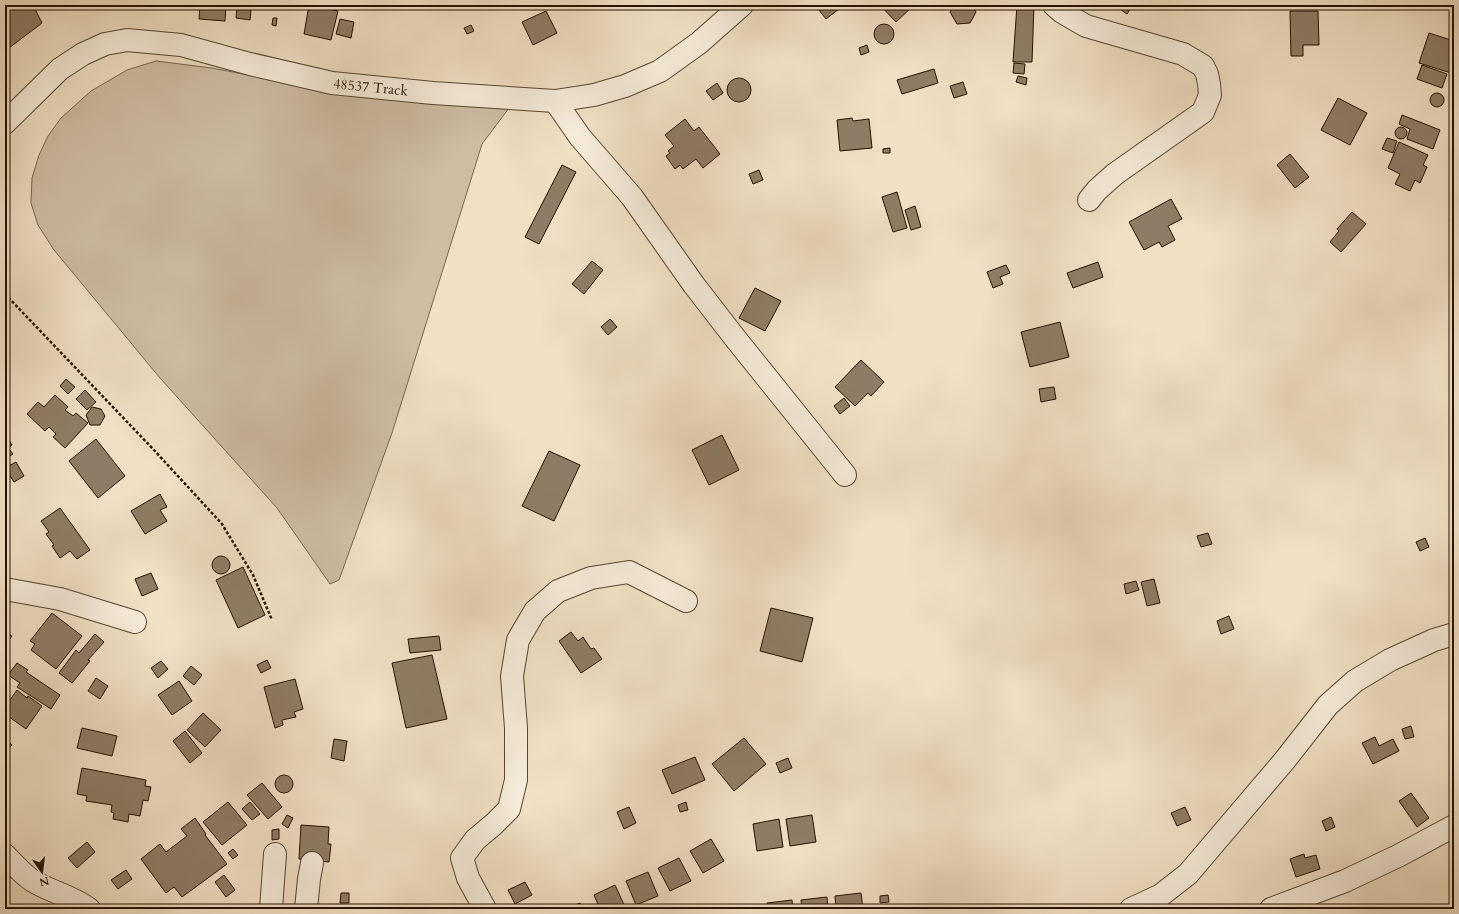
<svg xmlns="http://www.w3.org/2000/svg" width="1459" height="914" font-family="Cardo,serif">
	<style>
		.green { fill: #cdbda3; stroke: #786852 }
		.building { fill: #8e7d66; stroke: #241200 }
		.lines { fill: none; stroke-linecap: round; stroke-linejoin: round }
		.minor-casing { stroke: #574631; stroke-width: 24 }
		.path { stroke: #241200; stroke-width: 2.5; stroke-dasharray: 3 2; stroke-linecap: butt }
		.minor { stroke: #f5ebd9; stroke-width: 22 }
		.labels { text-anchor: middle; stroke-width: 4; stroke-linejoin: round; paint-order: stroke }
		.street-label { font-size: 14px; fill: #241200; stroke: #f5ebd9 }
	</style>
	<rect width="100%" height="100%" fill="#f0e0c4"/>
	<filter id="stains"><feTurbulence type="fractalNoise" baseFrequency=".005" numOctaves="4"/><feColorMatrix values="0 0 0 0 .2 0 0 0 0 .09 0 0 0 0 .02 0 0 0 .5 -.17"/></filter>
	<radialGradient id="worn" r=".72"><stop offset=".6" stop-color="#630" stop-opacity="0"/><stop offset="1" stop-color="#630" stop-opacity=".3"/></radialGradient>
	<path class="green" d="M 156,61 L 212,68 L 363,97 L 509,108 L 482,144 L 392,433 L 339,580 L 330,584 L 277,508 L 160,378 L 54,250 L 38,225 L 31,203 L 32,178 L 39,155 L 48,136 L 61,118 L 91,91 L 127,70 Z"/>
	<path class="building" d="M 5,5 L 33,5 L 42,23 L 9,48 L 5,40 Z
		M 200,5 L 226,5 L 225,21 L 199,19 Z
		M 309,5 L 338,11 L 331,40 L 304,34 Z
		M 815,5 L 836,5 L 839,9 L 826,19 Z
		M 880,5 L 914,5 L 896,22 Z
		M 954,5 L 972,5 L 976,12 L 970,23 L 957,24 L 950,12 Z
		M 1017,5 L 1034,5 L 1032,62 L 1013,62 Z
		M 1114,5 L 1133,5 L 1127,14 Z
		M 237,7 L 251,10 L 250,20 L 236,18 Z
		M 546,11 L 557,33 L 533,45 L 522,22 Z
		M 1290,11 L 1318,11 L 1319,45 L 1303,45 L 1303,56 L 1291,56 Z
		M 273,18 L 277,18 L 276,26 L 272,25 Z
		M 340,19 L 354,22 L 351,38 L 336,34 Z
		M874 34a10 10 0 1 1 20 0a10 10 0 1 1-20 0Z
		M 471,25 L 474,31 L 467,34 L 464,28 Z
		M 1429,33 L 1454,41 L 1454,65 L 1451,73 L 1419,63 Z
		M 867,45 L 869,52 L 861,55 L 859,48 Z
		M 1014,63 L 1025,64 L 1024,74 L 1013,73 Z
		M 1422,65 L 1447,74 L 1442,88 L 1417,79 Z
		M 934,69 L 938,83 L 902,94 L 897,80 Z
		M 1018,76 L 1027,78 L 1026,85 L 1016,82 Z
		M727 90a12 12 0 1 1 24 0a12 12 0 1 1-24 0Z
		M 963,82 L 967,94 L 954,98 L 950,86 Z
		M 717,83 L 723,93 L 713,100 L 706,91 Z
		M1430 100a7 7 0 1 1 14 0a7 7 0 1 1-14 0Z
		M 1338,98 L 1367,113 L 1350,145 L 1321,130 Z
		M 1402,115 L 1440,130 L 1433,149 L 1407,139 L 1410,129 L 1399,124 Z
		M 852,118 L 853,121 L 869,119 L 872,148 L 840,151 L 837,120 Z
		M 685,119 L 694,131 L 699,127 L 720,154 L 703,168 L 696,159 L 683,169 L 680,165 L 675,169 L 666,156 L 670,153 L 668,151 L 674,146 L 665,135 Z
		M1395 133a6 6 0 1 1 12 0a6 6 0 1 1-12 0Z
		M 1387,138 L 1397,141 L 1393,153 L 1382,149 Z
		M 1399,142 L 1428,155 L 1423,165 L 1427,167 L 1420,183 L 1415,180 L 1410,191 L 1395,184 L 1400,174 L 1388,168 Z
		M 890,148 L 890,153 L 883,153 L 883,149 Z
		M 1290,154 L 1309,177 L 1295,188 L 1277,165 Z
		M 562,165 L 576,172 L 539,244 L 525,237 Z
		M 759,170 L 763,180 L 753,184 L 749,174 Z
		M 897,192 L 907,228 L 893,232 L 882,197 Z
		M 1454,197 L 1454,207 L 1450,204 Z
		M 1171,199 L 1182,219 L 1168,226 L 1175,240 L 1162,247 L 1159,242 L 1144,250 L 1129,222 Z
		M 915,206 L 921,227 L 911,230 L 905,210 Z
		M 1352,212 L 1366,224 L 1341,252 L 1330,242 L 1339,231 L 1337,229 Z
		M 1453,213 L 1454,213 L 1454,223 L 1449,220 Z
		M 592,261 L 603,270 L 584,294 L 572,284 Z
		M 1098,262 L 1103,277 L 1073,288 L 1067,273 Z
		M 1006,265 L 1010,273 L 1000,277 L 1003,284 L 993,288 L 987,272 Z
		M 755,288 L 781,301 L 765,331 L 739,318 Z
		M 610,319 L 617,327 L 608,335 L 601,327 Z
		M 1060,322 L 1069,357 L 1030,367 L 1021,332 Z
		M 861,360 L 884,382 L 871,396 L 868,393 L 855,406 L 835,387 Z
		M 66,379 L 75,387 L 68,394 L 60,386 Z
		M 1054,387 L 1056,399 L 1041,402 L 1039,389 Z
		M 85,390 L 96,402 L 87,410 L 76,399 Z
		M 55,395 L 68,407 L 65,410 L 73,416 L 76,413 L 88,423 L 65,448 L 53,437 L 56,434 L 49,427 L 45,431 L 27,414 L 38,402 L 44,407 Z
		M 844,398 L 850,406 L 840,414 L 834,406 Z
		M 92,407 L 101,409 L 105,416 L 100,425 L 90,425 L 86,415 Z
		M 5,434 L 12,445 L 8,448 L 13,454 L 5,459 Z
		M 722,435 L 739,470 L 709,485 L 692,450 Z
		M 96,439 L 125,476 L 98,498 L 69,461 Z
		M 549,451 L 580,465 L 554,521 L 522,506 Z
		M 16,462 L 24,476 L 14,482 L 5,468 Z
		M 160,494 L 167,507 L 160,510 L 167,521 L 145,534 L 131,511 Z
		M 60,508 L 90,550 L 77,559 L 70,551 L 60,558 L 52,546 L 54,545 L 46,534 L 49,532 L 41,521 Z
		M 1208,533 L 1212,544 L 1201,547 L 1197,536 Z
		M 1425,538 L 1429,547 L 1420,551 L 1416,542 Z
		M212 565a9 9 0 1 1 18 0a9 9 0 1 1-18 0Z
		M 243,567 L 265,615 L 238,628 L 216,580 Z
		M 151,573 L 158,589 L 142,596 L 135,579 Z
		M 1154,579 L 1160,603 L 1147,606 L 1141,582 Z
		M 1136,581 L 1139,590 L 1126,594 L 1124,584 Z
		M 771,608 L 813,618 L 802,662 L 760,651 Z
		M 52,613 L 82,636 L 56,669 L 31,650 L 35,644 L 30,641 Z
		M 1229,616 L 1234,629 L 1221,634 L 1217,621 Z
		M 5,632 L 12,636 L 5,646 Z
		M 571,632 L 578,641 L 583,637 L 591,649 L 594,648 L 602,659 L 581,673 L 559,641 Z
		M 95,634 L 104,642 L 88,660 L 90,661 L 72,683 L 59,673 L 76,650 L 79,653 Z
		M 439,636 L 441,650 L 410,653 L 408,639 Z
		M 432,655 L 447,719 L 406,728 L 392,663 Z
		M 267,660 L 271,668 L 261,673 L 257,665 Z
		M 161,661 L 168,669 L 158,678 L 151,668 Z
		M 17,663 L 28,670 L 26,672 L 60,695 L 51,709 L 17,687 L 20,683 L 8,675 Z
		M 191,666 L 202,675 L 194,685 L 183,676 Z
		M 96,678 L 108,686 L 100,699 L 88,691 Z
		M 295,679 L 303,709 L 294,712 L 296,717 L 282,720 L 283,725 L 275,728 L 264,687 Z
		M 179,681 L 192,701 L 172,715 L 158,695 Z
		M 17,690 L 27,698 L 28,696 L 42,706 L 26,729 L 5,714 L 5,707 Z
		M 203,713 L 221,730 L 205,747 L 187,730 Z
		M 1411,726 L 1414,737 L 1405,739 L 1402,729 Z
		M 82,728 L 117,736 L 112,756 L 77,748 Z
		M 185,731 L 202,753 L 190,763 L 173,741 Z
		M 1375,737 L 1379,746 L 1393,739 L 1399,751 L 1373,764 L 1362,743 Z
		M 5,738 L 12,745 L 5,752 Z
		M 744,738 L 766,764 L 734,791 L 712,764 Z
		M 334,739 L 347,741 L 344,761 L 331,758 Z
		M 695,757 L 705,780 L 672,794 L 662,770 Z
		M 788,758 L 792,768 L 780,773 L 776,763 Z
		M 82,768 L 146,780 L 145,786 L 151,787 L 148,801 L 143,800 L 140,816 L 129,814 L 128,822 L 113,819 L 114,813 L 111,812 L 112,805 L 86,801 L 87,796 L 77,794 Z
		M275 784a9 9 0 1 1 18 0a9 9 0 1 1-18 0Z
		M 262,783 L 282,807 L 268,819 L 247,795 Z
		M 1411,793 L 1429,818 L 1417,827 L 1399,801 Z
		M 228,802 L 247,825 L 222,845 L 203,822 Z
		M 250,802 L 260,814 L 252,820 L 242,809 Z
		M 686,802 L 688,810 L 680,812 L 678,805 Z
		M 629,807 L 636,823 L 624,829 L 617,812 Z
		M 1185,807 L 1191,820 L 1177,826 L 1171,813 Z
		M 287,815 L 293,818 L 288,828 L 282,824 Z
		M 812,815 L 816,842 L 790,846 L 786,819 Z
		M 1331,817 L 1335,827 L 1326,831 L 1322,821 Z
		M 195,818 L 206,834 L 205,835 L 227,864 L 182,897 L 174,887 L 166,893 L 141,859 L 160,844 L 166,852 L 187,836 L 181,829 Z
		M 779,819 L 783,847 L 757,851 L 753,824 Z
		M 301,825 L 329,827 L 328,844 L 331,844 L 329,862 L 299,859 Z
		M 279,829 L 279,839 L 272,840 L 272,830 Z
		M 711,839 L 724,861 L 703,873 L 690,851 Z
		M 87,842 L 95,852 L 77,868 L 68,858 Z
		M 233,849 L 238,855 L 233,859 L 228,853 Z
		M 1304,854 L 1305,858 L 1316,855 L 1320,869 L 1296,877 L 1290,859 Z
		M 679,858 L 691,881 L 670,891 L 658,868 Z
		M 126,870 L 132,879 L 118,889 L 111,880 Z
		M 648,872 L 658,896 L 636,905 L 626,881 Z
		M 224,875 L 235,890 L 226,897 L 215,882 Z
		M 525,882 L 532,895 L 515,904 L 508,890 Z
		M 615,885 L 626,909 L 600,909 L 594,895 Z
		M 341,893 L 349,893 L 349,903 L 340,903 Z
		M 861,893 L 863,909 L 836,909 L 835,896 Z
		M 888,895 L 889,902 L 880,903 L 880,896 Z
		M 827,897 L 828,909 L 802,909 L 801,900 Z
		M 792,900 L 793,909 L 768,909 L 767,903 Z
		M 580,903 L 583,909 L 566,909 Z"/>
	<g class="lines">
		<defs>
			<g id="minor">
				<path d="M 1054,5 L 1062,12 L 1086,26 L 1183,54 L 1203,66 L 1207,74 L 1209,84 L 1210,95 L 1203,112 L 1115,174 L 1097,190 L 1089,200"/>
				<path d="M 555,101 L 580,137 L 632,197 L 694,285 L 735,338 L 845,475"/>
				<path id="s1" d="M 5,123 L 60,69 L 83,54 L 105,44 L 127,40 L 181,45 L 250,64 L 332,83 L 433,93 L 555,101 L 594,95 L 625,86 L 660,71 L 699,43 L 742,5"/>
				<path d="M 5,589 L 60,599 L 135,622"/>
				<path d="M 5,855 C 14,864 22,874 33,881 C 51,892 72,896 89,909"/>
				<path d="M 271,909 L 275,854"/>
				<path d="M 306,909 L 309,879 L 312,863"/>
				<path d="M 485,909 L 468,878 L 462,858 L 475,840 L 494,824 L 509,809 L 516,780 L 516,728 L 512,676 L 518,640 L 535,611 L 558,591 L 591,578 L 629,572 L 686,601"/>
				<path d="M 1131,909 L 1161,895 L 1188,874 L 1285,760 L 1328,705 L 1355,681 L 1390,660 L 1434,640 L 1454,634"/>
				<path d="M 1271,909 L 1345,881 L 1398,856 L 1454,826"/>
			</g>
		</defs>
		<use href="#minor" class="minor-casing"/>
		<path class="path" d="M 5,294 L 153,449 L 222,524 L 253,575 L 272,620"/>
		<use href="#minor" class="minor"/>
	</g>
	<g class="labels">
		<g class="street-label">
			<text dy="5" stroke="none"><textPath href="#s1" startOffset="400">48537 Track</textPath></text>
		</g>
	</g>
	<rect width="1459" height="914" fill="none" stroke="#f0e0c4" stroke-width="20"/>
	<rect x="6" y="6" width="1447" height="902" fill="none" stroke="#241200" stroke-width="2"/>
	<rect x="10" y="10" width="1439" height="894" fill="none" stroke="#241200"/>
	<g transform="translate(42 872) rotate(166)" stroke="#f5ebd9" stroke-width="3" paint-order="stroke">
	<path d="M0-3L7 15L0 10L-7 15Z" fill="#241200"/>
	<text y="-6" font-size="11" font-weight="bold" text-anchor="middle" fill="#241200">N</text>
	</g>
	<rect width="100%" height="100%" filter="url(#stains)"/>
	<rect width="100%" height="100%" fill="url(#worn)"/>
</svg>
